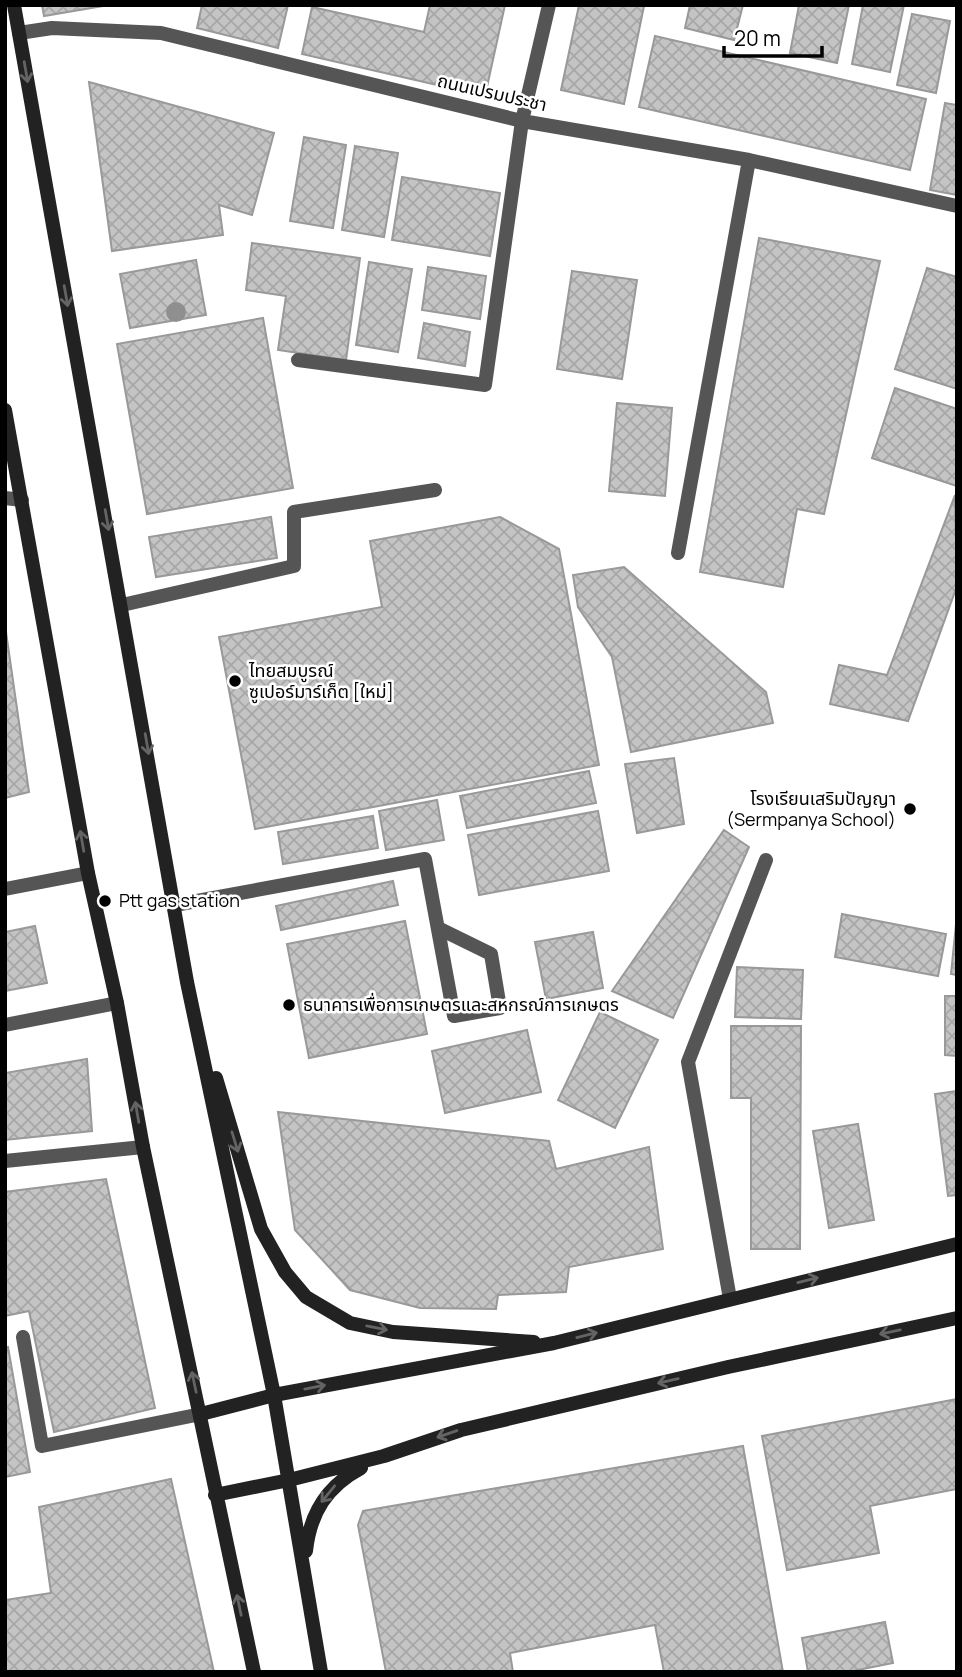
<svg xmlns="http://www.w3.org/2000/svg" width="962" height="1677" font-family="Manrope,'Noto Sans Thai',sans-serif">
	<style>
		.building { fill: url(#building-cross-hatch); stroke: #999; stroke-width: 2 }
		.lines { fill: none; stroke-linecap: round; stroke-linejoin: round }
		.service { stroke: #555; stroke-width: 14 }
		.pedestrian { stroke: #555; stroke-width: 14 }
		.minor { stroke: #555; stroke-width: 14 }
		.secondary { stroke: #222; stroke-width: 14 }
		.tree { fill: #8f8f8f }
		.oneway { stroke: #646464 }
		.poi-dot { fill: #000; stroke: #fff; stroke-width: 2.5 }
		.labels { text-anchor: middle; stroke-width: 5; stroke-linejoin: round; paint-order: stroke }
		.street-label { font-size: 18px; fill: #000; stroke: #fff }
		.poi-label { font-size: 18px; fill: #000; stroke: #fff; text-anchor: start }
	</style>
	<defs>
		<pattern id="building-cross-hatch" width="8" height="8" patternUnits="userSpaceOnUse" patternTransform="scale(1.75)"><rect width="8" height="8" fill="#c4c4c4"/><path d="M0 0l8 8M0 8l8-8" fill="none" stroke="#a7a7a7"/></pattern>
	</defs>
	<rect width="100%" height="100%" fill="#fff"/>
	<path class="building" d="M 42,5 L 109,5 L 44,16 Z
		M 202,5 L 288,5 L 278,48 L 197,28 Z
		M 430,5 L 505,5 L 485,96 L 302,54 L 312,7 L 424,32 Z
		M 579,5 L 644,6 L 624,104 L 561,90 Z
		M 690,5 L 743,5 L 734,40 L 685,28 Z
		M 799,5 L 849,5 L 837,63 L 790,53 Z
		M 863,5 L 904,5 L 890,72 L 852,64 Z
		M 912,14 L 950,21 L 936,93 L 897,85 Z
		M 655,36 L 926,99 L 910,170 L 639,107 Z
		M 89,82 L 274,133 L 252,215 L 219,205 L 223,235 L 112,251 Z
		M 945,103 L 957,105 L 957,195 L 930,190 Z
		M 304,137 L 346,145 L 333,228 L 290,221 Z
		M 355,146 L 398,153 L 384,237 L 342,230 Z
		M 402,177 L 500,193 L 490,256 L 392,240 Z
		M 759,238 L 880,261 L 824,514 L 797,509 L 783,587 L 700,572 Z
		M 252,243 L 360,258 L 346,360 L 278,350 L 286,296 L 246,290 Z
		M 196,260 L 206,315 L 130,328 L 120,274 Z
		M 369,262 L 412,269 L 398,352 L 356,345 Z
		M 428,267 L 486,276 L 480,319 L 422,310 Z
		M 927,268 L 957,277 L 957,389 L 895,369 Z
		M 572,271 L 637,280 L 622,379 L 557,369 Z
		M 263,318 L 293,488 L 147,514 L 117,344 Z
		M 424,323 L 470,332 L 465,366 L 418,358 Z
		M 895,388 L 957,409 L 957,486 L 872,458 Z
		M 617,403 L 672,408 L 665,496 L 609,491 Z
		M 955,495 L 957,586 L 908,721 L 830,704 L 839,665 L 887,675 Z
		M 271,517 L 277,558 L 156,577 L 149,537 Z
		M 500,517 L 559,549 L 599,765 L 255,829 L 219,637 L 382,607 L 370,541 Z
		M 624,567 L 766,692 L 773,723 L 631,752 L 612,657 L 578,607 L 573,575 Z
		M 5,625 L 29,792 L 5,798 Z
		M 674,758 L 684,824 L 637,833 L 625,764 Z
		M 589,771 L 596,803 L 467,828 L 460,796 Z
		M 437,800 L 444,840 L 386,850 L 379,811 Z
		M 598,811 L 609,871 L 479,895 L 468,835 Z
		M 373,816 L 378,848 L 283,864 L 278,832 Z
		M 724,830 L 749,847 L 673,1018 L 612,991 Z
		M 393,881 L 398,905 L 281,930 L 276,906 Z
		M 842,914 L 946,934 L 938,976 L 835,957 Z
		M 957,914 L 957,975 L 951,974 Z
		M 405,921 L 427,1034 L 309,1058 L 287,944 Z
		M 35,926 L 47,983 L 5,991 L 5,932 Z
		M 593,932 L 603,988 L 546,999 L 535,942 Z
		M 737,967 L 803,970 L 801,1019 L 735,1017 Z
		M 945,996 L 957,996 L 957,1056 L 945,1055 Z
		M 600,1012 L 658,1040 L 615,1128 L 558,1100 Z
		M 731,1026 L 801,1026 L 800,1249 L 751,1249 L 751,1098 L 731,1098 Z
		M 527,1030 L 541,1092 L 445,1113 L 432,1051 Z
		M 87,1059 L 92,1131 L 5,1140 L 5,1073 Z
		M 957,1091 L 957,1195 L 948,1196 L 935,1094 Z
		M 278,1112 L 549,1141 L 556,1169 L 649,1147 L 663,1249 L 569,1267 L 566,1292 L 498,1295 L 496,1309 L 420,1308 L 350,1290 L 295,1230 Z
		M 858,1124 L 874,1220 L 829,1228 L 813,1131 Z
		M 106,1179 L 155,1408 L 54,1432 L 29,1311 L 5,1316 L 5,1192 Z
		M 5,1347 L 8,1347 L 30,1472 L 5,1477 Z
		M 957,1399 L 957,1489 L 870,1506 L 879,1553 L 787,1570 L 762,1436 Z
		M 743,1446 L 783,1672 L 664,1672 L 655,1625 L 510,1653 L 513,1672 L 386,1672 L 358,1525 L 363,1511 Z
		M 171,1479 L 214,1672 L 5,1672 L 5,1600 L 51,1593 L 39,1507 Z
		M 885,1622 L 893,1663 L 848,1672 L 808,1672 L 802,1638 Z"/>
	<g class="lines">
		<path class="service" d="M 298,360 L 485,385 L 522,121
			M 23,1337 L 42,1446 L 201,1414"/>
		<path class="pedestrian" d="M 730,1299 L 688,1062 L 766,860"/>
		<path class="minor" d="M 19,33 L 52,28 L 161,33 L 522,121 L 749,160 L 957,206
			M 522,121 L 549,5
			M 5,498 L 22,500
			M 678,553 L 749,160
			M 122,605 L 294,566 L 294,512 L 435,490
			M 5,889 L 88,873
			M 175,905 L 425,859 L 454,1016 L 500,1008 L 491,954 L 438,928
			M 5,1025 L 117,1003
			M 5,1161 L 143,1147"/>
		<path class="secondary" d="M 14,5 L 187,982 L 274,1395 L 321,1672
			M 5,410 L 88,873 L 117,1003 L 143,1147 L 254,1672
			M 216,1078 L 261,1229 L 285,1272 L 306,1297 L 350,1323 L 393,1332 L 534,1342
			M 201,1414 L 274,1395 L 554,1343 L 957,1244
			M 215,1495 L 289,1480 L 384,1456 L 461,1430 L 728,1367 L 957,1318
			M 306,1551 C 310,1513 327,1486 361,1468"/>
	</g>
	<circle class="tree" cx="176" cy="312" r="10"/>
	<defs><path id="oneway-shaft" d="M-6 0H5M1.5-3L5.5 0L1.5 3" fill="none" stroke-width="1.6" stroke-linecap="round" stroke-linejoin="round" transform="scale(1.75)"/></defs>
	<g class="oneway">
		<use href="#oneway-shaft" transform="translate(26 72) rotate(80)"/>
		<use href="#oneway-shaft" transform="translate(66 296) rotate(80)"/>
		<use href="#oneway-shaft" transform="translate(107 520) rotate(80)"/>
		<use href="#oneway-shaft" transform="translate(147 744) rotate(80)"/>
		<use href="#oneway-shaft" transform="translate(82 841) rotate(-100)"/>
		<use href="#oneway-shaft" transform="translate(137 1112) rotate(-100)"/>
		<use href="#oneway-shaft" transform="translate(235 1142) rotate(73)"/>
		<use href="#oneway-shaft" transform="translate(808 1280) rotate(-14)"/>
		<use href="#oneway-shaft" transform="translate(377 1328) rotate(11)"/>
		<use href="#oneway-shaft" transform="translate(890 1332) rotate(168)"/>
		<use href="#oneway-shaft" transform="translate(587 1335) rotate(-14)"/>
		<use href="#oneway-shaft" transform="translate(668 1381) rotate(167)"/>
		<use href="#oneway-shaft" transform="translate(194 1382) rotate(-102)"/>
		<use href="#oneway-shaft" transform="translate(315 1387) rotate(-11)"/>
		<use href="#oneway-shaft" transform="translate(447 1434) rotate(161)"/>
		<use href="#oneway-shaft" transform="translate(328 1494) rotate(129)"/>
		<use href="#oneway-shaft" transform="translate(239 1605) rotate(-102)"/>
	</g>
	<g class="poi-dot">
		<circle cx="235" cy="681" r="7"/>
		<circle cx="910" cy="809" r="7"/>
		<circle cx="105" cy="901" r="7"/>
		<circle cx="289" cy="1005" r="7"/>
	</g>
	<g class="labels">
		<g class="street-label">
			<text transform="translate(492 93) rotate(13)" y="6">ถนนเปรมประชา</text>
		</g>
		<g class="poi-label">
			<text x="249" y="677">ไทยสมบูรณ์<tspan x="249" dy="21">ซูเปอร์มาร์เก็ต [ใหม่]</tspan></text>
			<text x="896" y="805" text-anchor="end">โรงเรียนเสริมปัญญา<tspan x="896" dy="21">(Sermpanya School)</tspan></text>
			<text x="119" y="907">Ptt gas station</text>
			<text x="303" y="1011">ธนาคารเพื่อการเกษตรและสหกรณ์การเกษตร</text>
		</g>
	</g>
	<rect width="962" height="1677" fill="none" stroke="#000000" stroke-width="14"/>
	<path d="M724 46v10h98v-10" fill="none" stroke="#000000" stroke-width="3.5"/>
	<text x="734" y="46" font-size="21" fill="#000000" stroke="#ffffff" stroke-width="5" paint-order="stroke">20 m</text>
</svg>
